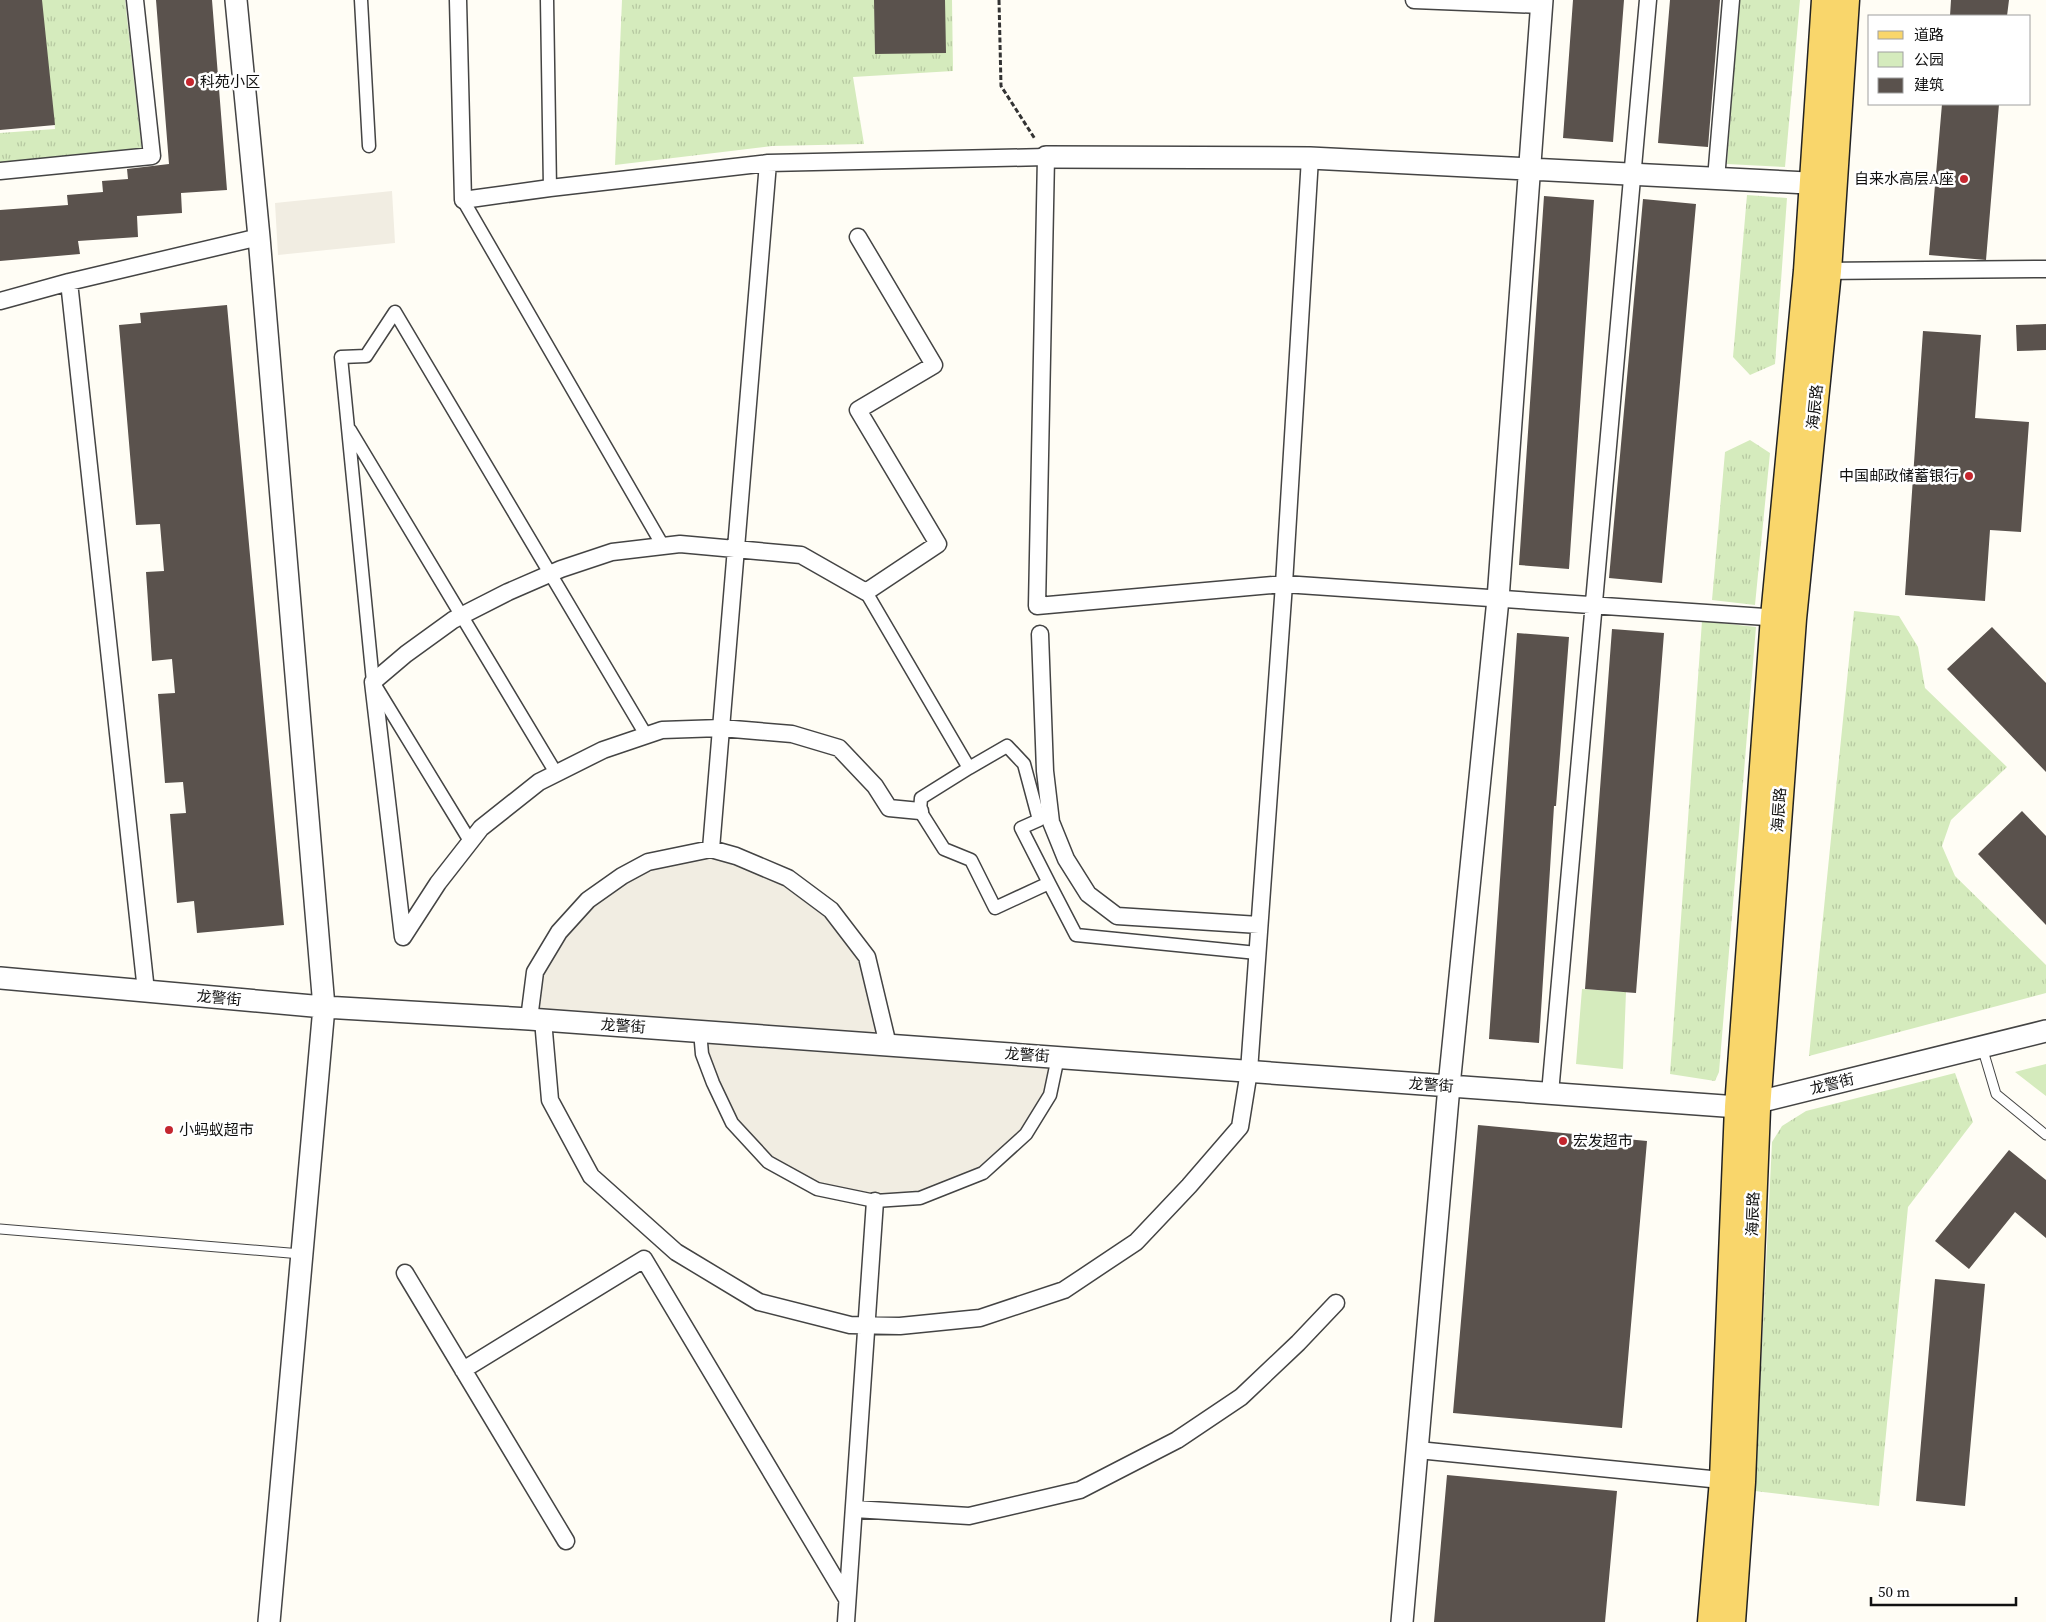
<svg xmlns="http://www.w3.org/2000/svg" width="2046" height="1622" font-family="'Source Serif 4','Noto Sans SC',serif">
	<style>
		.grass { fill: url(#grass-tufts) }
		.park { fill: #d5ebbd }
		.plaza { fill: #f1ede2 }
		.building { fill: #5a524d }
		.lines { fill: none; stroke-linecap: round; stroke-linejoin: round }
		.service-casing { stroke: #444; stroke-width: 11 }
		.pedestrian-casing { stroke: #444; stroke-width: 15 }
		.minor-casing { stroke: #444; stroke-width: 19 }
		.tertiary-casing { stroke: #444; stroke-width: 24 }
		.primary-casing { stroke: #222; stroke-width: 29 }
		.path { stroke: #333; stroke-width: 3; stroke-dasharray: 5 2.5; stroke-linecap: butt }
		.service { stroke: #fff; stroke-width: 9 }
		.pedestrian { stroke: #fff; stroke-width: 12 }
		.minor { stroke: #fff; stroke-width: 16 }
		.tertiary { stroke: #fff; stroke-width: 21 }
		.primary { stroke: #f9d66b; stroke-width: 26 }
		.poi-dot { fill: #c4262e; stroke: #fff; stroke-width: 2 }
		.labels { text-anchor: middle; stroke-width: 5; stroke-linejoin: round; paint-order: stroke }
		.poi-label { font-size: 15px; fill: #111; stroke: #fff; text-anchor: start }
		.street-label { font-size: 15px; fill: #111; stroke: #fff }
	</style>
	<defs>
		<pattern id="grass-tufts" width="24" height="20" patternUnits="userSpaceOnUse" patternTransform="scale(1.25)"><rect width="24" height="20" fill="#d5ebbd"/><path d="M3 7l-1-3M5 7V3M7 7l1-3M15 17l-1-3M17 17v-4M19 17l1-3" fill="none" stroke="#b6c8a1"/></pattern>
	</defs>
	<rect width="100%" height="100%" fill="#fffdf5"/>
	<path class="grass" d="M 41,0 L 125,0 L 142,151 L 0,166 L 0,133 L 55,129 Z
		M 622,0 L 952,0 L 953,71 L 853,77 L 864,144 L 772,146 L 615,165 Z
		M 1739,0 L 1800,0 L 1785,167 L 1727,164 Z
		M 1747,195 L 1787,198 L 1775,364 L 1750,375 L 1733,357 Z
		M 1750,440 L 1770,453 L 1755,605 L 1712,600 L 1725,452 Z
		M 1854,611 L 1899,616 L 1918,647 L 1925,688 L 2007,767 L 1951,820 L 1942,846 L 1955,876 L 2046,965 L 2046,993 L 1809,1056 Z
		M 1702,621 L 1756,627 L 1719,1072 L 1715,1081 L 1670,1074 Z
		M 1955,1073 L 1973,1122 L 1908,1207 L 1879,1506 L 1755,1491 L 1772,1142 L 1782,1126 L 1806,1111 Z"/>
	<path class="park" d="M 1582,989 L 1626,992 L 1623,1069 L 1576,1064 Z
		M 2046,1064 L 2046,1096 L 2015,1072 Z"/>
	<path class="plaza" d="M 392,191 L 395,243 L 278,255 L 275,203 Z
		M 711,849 L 736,856 L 831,910 L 868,963 L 888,1045 L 1058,1057 L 1050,1095 L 1026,1134 L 983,1173 L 920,1198 L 817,1189 L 768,1162 L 732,1123 L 699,1031 L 529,1019 L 535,972 L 559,932 L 622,876 Z"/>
	<path class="building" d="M 0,0 L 42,0 L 55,125 L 0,130 Z
		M 156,0 L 212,0 L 227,190 L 181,193 L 182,213 L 137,216 L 138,237 L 78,241 L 80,254 L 0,261 L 0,210 L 68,205 L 67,195 L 103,192 L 102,181 L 128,179 L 127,169 L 169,164 Z
		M 874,0 L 945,0 L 946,53 L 875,54 Z
		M 1573,0 L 1624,0 L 1613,142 L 1563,138 Z
		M 1670,0 L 1720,0 L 1708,147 L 1658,143 Z
		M 1951,0 L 2009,0 L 2007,16 L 1950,16 Z
		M 1942,104 L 1999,104 L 1986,260 L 1929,255 Z
		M 1544,196 L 1594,200 L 1569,569 L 1519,565 Z
		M 1643,199 L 1696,204 L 1662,583 L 1609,578 Z
		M 227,305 L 284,925 L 197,933 L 194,901 L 177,903 L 170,814 L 186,813 L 183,782 L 165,783 L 158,694 L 175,693 L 172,659 L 152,661 L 146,572 L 164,571 L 160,524 L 136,525 L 119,325 L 141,323 L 140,313 Z
		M 2046,324 L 2046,350 L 2017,351 L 2016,325 Z
		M 1923,331 L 1981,335 L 1975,418 L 2029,422 L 2021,532 L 1990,530 L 1985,601 L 1905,595 Z
		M 1992,627 L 2046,683 L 2046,772 L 1947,669 Z
		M 1612,629 L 1664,633 L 1636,993 L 1585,989 Z
		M 1517,633 L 1569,637 L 1556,806 L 1554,806 L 1539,1043 L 1489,1039 Z
		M 2022,811 L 2046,836 L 2046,925 L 1978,854 Z
		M 1478,1125 L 1647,1141 L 1622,1428 L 1453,1413 Z
		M 2009,1150 L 2046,1180 L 2046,1238 L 2015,1212 L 1969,1269 L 1935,1241 Z
		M 1935,1279 L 1985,1284 L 1965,1506 L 1916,1501 Z
		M 1447,1475 L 1617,1491 L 1605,1622 L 1434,1622 Z"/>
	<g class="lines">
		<defs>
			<path id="service" d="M 1982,1047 L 1996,1094 L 2046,1135
				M 0,1229 L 301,1254"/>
			<path id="pedestrian" d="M 361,0 L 369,146
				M 547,0 L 550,188
				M 463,200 L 663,546
				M 350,430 L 556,773
				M 866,592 L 969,768 L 921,798 L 920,811 L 944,849 L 971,860 L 995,908 L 1049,883 L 1076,935 L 1257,953
				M 969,768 L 1007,746 L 1024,764 L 1039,820 L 1021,828 L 1049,883
				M 470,841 L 373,682 L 341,357 L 366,356 L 395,312 L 646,735
				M 700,1031 L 702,1054 L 713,1083 L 732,1123 L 768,1162 L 817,1189 L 875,1201 L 920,1198 L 983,1173 L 1026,1134 L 1050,1095 L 1058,1057"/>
			<path id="minor" d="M 458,0 L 463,200 L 550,188 L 768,163 L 1046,157 L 1037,606 L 1284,584 L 1781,618
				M 1414,0 L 1541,5
				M 0,171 L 152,156 L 135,0
				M 1716,179 L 1731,0
				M 858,237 L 934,365 L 858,410 L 938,544 L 866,592 L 801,555 L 680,544 L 612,552 L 561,569 L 508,592 L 453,620 L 406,654 L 373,682 L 403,937 L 438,883 L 481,828 L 539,782 L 603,750 L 662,730 L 721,728 L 792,734 L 839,748 L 875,786 L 889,808 L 920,811
				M 1820,271 L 2046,269
				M 69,282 L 146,991
				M 0,301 L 69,282 L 259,237
				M 1040,634 L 1045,771 L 1051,822 L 1066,859 L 1088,894 L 1117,916 L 1259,925
				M 711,849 L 768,163
				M 529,1019 L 535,972 L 559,932 L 588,900 L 622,876 L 648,862 L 711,849 L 736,856 L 788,878 L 831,910 L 867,957 L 888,1045
				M 543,1020 L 550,1100 L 591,1176 L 676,1252 L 759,1302 L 850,1325 L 900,1326 L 980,1318 L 1064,1290 L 1136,1242 L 1189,1186 L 1240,1127 L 1249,1071 L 1284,584 L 1310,158
				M 1550,1093 L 1648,0
				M 405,1273 L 566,1541
				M 463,1370 L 644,1259 L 847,1599
				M 1418,1450 L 1731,1481
				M 854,1509 L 969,1516 L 1080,1490 L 1177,1440 L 1241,1397 L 1298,1343 L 1336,1303
				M 846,1622 L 875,1201"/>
			<path id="tertiary" d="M 236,0 L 259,237 L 324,1007 L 269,1622
				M 1046,157 L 1310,158 L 1827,184
				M 0,978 L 324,1007 L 529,1019 L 1738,1107 L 2046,1031
				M 1402,1622 L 1449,1086 L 1498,599 L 1542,0"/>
			<path id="primary" d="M 1711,1622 L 1723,1480 L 1738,1107 L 1774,617 L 1807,271 L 1825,0
				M 1732,1622 L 1742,1482 L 1757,1109 L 1793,619 L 1828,271 L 1846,0"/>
		</defs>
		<use href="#service" class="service-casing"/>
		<use href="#pedestrian" class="pedestrian-casing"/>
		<use href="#minor" class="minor-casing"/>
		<use href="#tertiary" class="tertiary-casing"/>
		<use href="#primary" class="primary-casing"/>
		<path class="path" d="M 999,0 L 1001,86 L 1035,139"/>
		<use href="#service" class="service"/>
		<use href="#pedestrian" class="pedestrian"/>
		<use href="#minor" class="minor"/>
		<use href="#tertiary" class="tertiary"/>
		<use href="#primary" class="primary"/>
	</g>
	<g class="poi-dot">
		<circle cx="190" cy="82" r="5"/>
		<circle cx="1964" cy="179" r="5"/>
		<circle cx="1969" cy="476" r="5"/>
		<circle cx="169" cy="1130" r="5"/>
		<circle cx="1563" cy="1141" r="5"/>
	</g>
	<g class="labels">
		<g class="poi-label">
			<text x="200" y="87">科苑小区</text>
			<text x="1954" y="184" text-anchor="end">自来水高层A座</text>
			<text x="1959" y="481" text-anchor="end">中国邮政储蓄银行</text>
			<text x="179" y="1135">小蚂蚁超市</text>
			<text x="1573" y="1146">宏发超市</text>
		</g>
		<g class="street-label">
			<text transform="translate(1815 407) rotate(-84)" y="5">海辰路</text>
			<text transform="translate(1779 810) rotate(-86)" y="5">海辰路</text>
			<text transform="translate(219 998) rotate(5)" y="5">龙警街</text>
			<text transform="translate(623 1026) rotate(4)" y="5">龙警街</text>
			<text transform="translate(1027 1055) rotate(4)" y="5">龙警街</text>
			<text transform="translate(1832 1084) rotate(-14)" y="5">龙警街</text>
			<text transform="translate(1431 1085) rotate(4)" y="5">龙警街</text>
			<text transform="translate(1753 1214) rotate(-88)" y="5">海辰路</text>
		</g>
	</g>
	<rect x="1868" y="15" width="162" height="90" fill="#ffffff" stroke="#a0a0a0"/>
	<rect x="1878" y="31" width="25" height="8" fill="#f9d66b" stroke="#a0a0a0"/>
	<text x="1914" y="40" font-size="15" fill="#111111">道路</text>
	<rect x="1878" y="52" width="25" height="15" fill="#d5ebbd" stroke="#a0a0a0"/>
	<text x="1914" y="65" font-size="15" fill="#111111">公园</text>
	<rect x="1878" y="78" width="25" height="15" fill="#5a524d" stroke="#a0a0a0"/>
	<text x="1914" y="90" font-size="15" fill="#111111">建筑</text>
	<path d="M1871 1597v8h145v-8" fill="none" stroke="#111111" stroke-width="2.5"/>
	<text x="1878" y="1597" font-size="15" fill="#111111" stroke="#ffffff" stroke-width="4" paint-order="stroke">50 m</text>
</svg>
